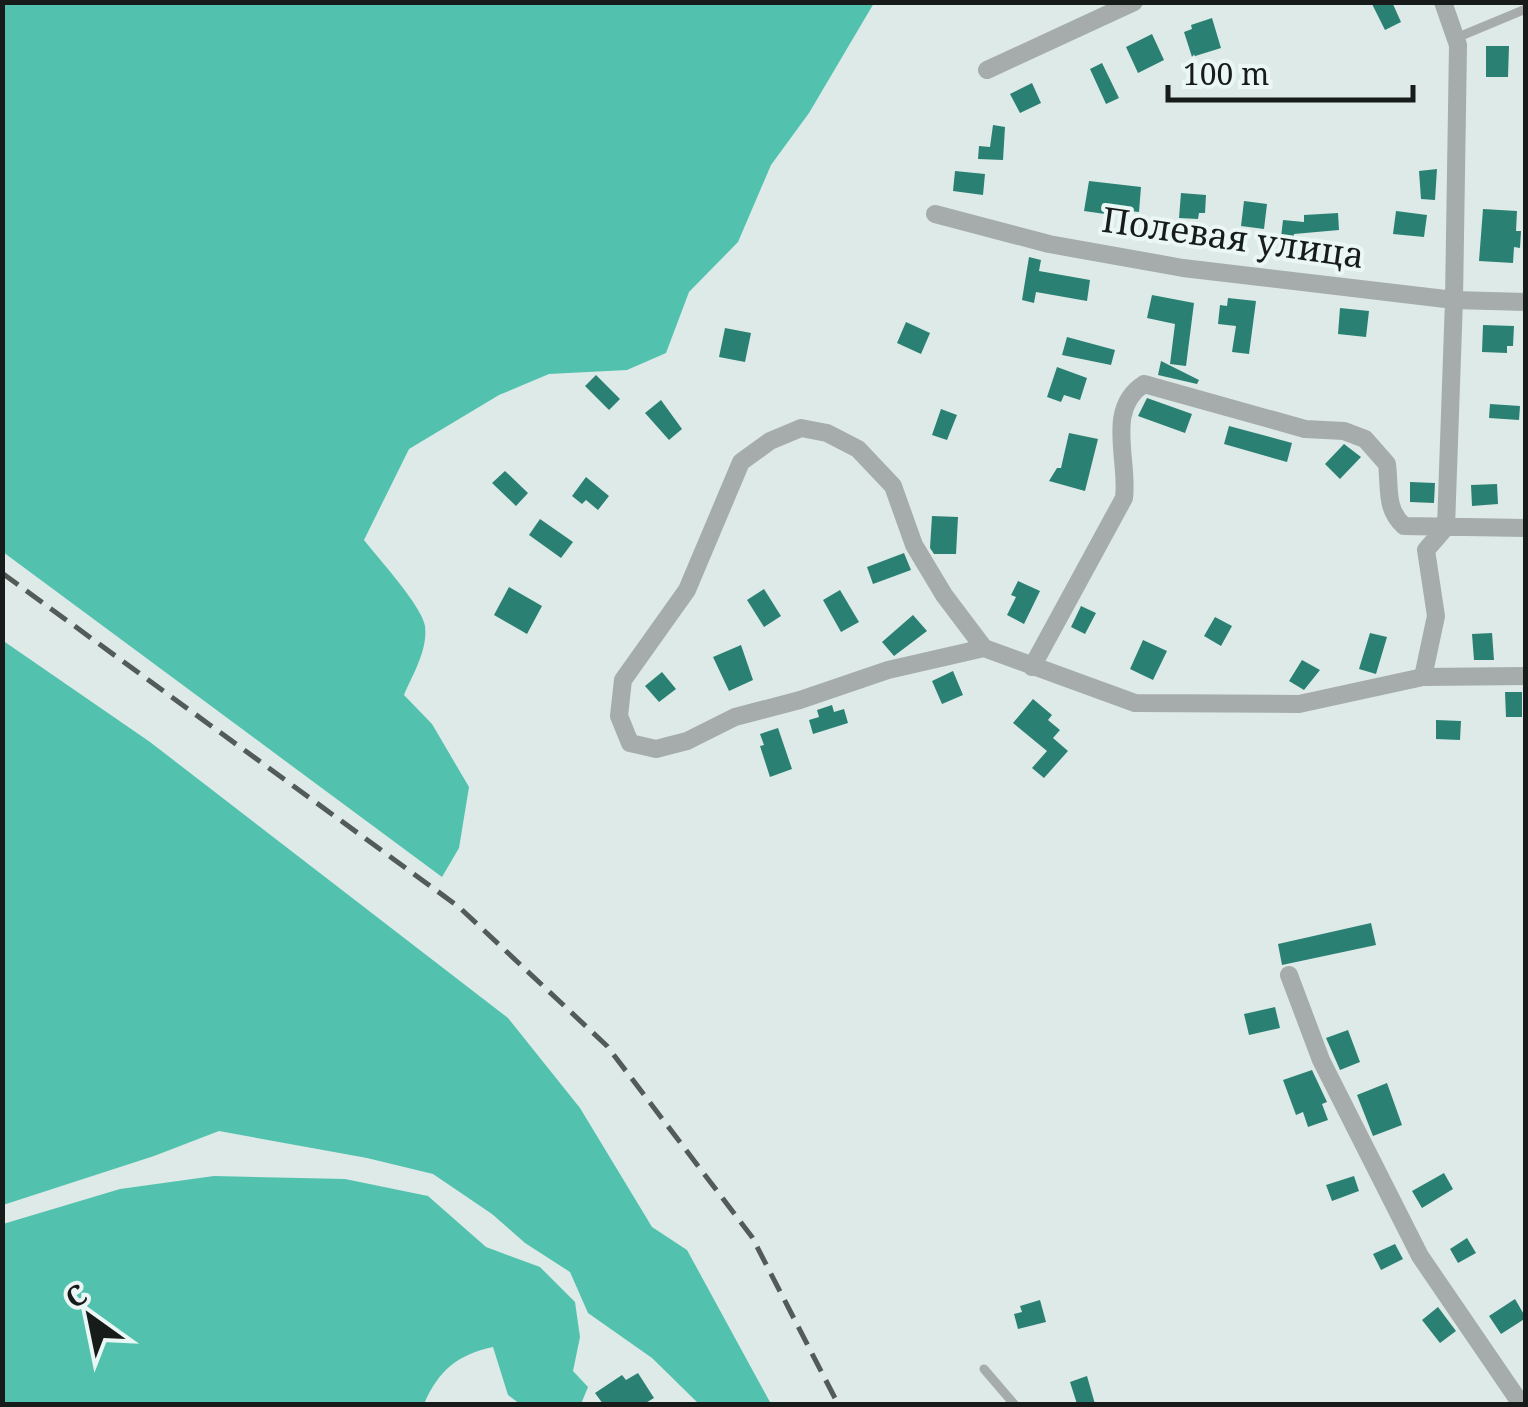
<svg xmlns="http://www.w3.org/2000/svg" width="1528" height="1407" font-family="'Noto Serif',serif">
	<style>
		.forest { fill: #52c2af }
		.building { fill: #2a8173 }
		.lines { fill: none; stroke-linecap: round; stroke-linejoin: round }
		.lane { stroke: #a6acab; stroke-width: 9 }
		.street { stroke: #a6acab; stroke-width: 18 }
		.rail { stroke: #535b59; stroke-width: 5; stroke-dasharray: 20 10; stroke-linecap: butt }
		.labels { text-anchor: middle; stroke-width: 8; stroke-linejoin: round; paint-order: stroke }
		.street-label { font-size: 35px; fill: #171c1b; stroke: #eaf7f4 }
	</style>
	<rect width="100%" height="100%" fill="#ddeae7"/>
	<path class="forest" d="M 3,2 L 874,3 L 809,113 L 771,165 L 738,242 L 689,292 L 666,353 L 627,370 L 549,374 L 499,395 L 409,449 L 364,540 C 378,558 422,606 425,626 C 428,650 413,674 404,695 L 432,724 L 469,787 L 459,848 L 442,877 L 3,552 Z
		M 2,640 L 150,742 L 508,1018 L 580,1108 L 652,1227 L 687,1250 L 771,1404 L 699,1404 L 652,1358 L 588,1313 L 570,1272 L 525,1243 L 492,1214 L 433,1174 L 367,1158 L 219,1131 L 154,1156 L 3,1205 Z
		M 214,1176 L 345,1179 L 428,1196 L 486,1247 L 540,1267 L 575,1302 L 580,1337 L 573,1371 L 588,1387 L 581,1404 L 520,1404 L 508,1395 L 493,1347 C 457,1355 439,1370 424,1404 L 3,1404 L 3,1224 L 120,1189 Z"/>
	<path class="building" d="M 1371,2 L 1392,2 L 1401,22 L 1385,30 Z
		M 1212,18 L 1221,48 L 1192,57 L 1184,32 L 1192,29 L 1191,25 Z
		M 1152,34 L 1164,60 L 1138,73 L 1126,47 Z
		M 1486,46 L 1509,46 L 1508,77 L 1486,77 Z
		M 1102,63 L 1119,98 L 1106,104 L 1090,69 Z
		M 1032,83 L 1041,103 L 1020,113 L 1010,94 Z
		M 993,125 L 1005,127 L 1003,160 L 978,159 L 979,146 L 990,147 Z
		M 1437,169 L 1435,200 L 1421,199 L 1419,171 Z
		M 955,171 L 985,174 L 983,195 L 953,191 Z
		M 1089,181 L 1141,187 L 1139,212 L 1113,209 L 1112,215 L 1084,211 Z
		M 1181,193 L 1206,195 L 1205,213 L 1199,213 L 1198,219 L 1179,218 Z
		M 1244,201 L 1267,204 L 1264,229 L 1241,226 Z
		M 1483,209 L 1517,211 L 1516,231 L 1521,231 L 1520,248 L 1514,247 L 1513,263 L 1479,261 Z
		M 1396,211 L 1427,215 L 1424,237 L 1393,234 Z
		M 1338,213 L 1339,230 L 1294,234 L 1293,247 L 1280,246 L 1283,220 L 1304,222 L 1304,215 Z
		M 1029,257 L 1041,260 L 1039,271 L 1090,280 L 1087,301 L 1036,292 L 1034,303 L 1022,300 Z
		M 1152,295 L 1194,303 L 1186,366 L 1170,364 L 1175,324 L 1147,318 Z
		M 1228,298 L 1256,301 L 1249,354 L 1232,352 L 1236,326 L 1218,324 L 1220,305 L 1227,306 Z
		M 1340,308 L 1369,311 L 1366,337 L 1338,334 Z
		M 906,322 L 930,333 L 921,354 L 897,343 Z
		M 1483,325 L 1514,326 L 1513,346 L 1507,346 L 1507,353 L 1482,352 Z
		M 725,328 L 751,333 L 745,362 L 719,357 Z
		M 1067,337 L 1115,350 L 1111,365 L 1062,355 Z
		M 1161,361 L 1199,380 L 1197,384 L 1158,375 Z
		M 1057,367 L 1087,378 L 1080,400 L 1064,395 L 1061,402 L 1047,397 Z
		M 596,375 L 620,399 L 609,410 L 585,386 Z
		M 1147,398 L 1192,414 L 1185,433 L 1138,416 Z
		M 661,400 L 682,429 L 669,440 L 645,413 Z
		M 1490,404 L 1520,406 L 1519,420 L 1489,418 Z
		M 941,409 L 957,415 L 947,440 L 932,435 Z
		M 1229,426 L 1292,443 L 1287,462 L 1224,444 Z
		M 1069,433 L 1098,439 L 1085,491 L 1049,481 L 1057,468 L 1061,468 Z
		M 1344,444 L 1361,457 L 1340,479 L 1325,464 Z
		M 505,471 L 528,493 L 516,506 L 492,483 Z
		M 586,477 L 609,496 L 598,510 L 586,500 L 582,504 L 572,496 Z
		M 1410,482 L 1435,483 L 1434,503 L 1410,502 Z
		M 1497,484 L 1498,504 L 1472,506 L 1471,485 Z
		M 932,516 L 958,517 L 956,554 L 934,554 L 930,548 Z
		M 540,519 L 573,542 L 561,558 L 529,535 Z
		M 904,553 L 911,570 L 873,584 L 867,567 Z
		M 1018,581 L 1040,591 L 1024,624 L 1007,615 L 1016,597 L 1011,595 Z
		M 509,587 L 542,606 L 527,634 L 494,615 Z
		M 764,589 L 781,616 L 764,627 L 747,600 Z
		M 840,590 L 859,622 L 841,632 L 823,600 Z
		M 1081,606 L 1096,613 L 1085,634 L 1071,627 Z
		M 913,615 L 927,631 L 894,656 L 882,642 Z
		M 1215,617 L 1232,626 L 1221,646 L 1204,636 Z
		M 1370,633 L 1387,637 L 1376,674 L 1359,669 Z
		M 1492,633 L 1494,660 L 1474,660 L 1472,634 Z
		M 1143,640 L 1167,651 L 1153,680 L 1130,669 Z
		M 741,645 L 753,680 L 729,691 L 713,657 Z
		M 1302,660 L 1320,670 L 1304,690 L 1289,681 Z
		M 953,671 L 963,695 L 942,704 L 932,681 Z
		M 662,672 L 676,689 L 659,702 L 645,686 Z
		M 1505,692 L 1522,692 L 1522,717 L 1506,717 Z
		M 1033,699 L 1052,715 L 1048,720 L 1060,730 L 1053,738 L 1068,751 L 1044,778 L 1032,768 L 1047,751 L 1013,723 Z
		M 832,705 L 834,712 L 844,709 L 848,723 L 813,734 L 809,720 L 819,717 L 817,710 Z
		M 1436,720 L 1461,721 L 1460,740 L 1436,739 Z
		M 778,728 L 792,769 L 770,777 L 760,746 L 764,745 L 760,734 Z
		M 1371,923 L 1376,945 L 1282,965 L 1278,944 Z
		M 1275,1007 L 1280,1028 L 1249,1035 L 1244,1014 Z
		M 1348,1030 L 1360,1062 L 1340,1070 L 1326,1038 Z
		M 1312,1070 L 1327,1102 L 1322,1104 L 1328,1120 L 1308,1127 L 1303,1112 L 1296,1115 L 1283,1080 Z
		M 1387,1083 L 1402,1125 L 1373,1136 L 1357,1095 Z
		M 1444,1173 L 1453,1189 L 1422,1208 L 1412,1191 Z
		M 1354,1176 L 1359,1191 L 1332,1201 L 1326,1185 Z
		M 1467,1238 L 1476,1253 L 1458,1263 L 1450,1249 Z
		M 1395,1244 L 1403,1259 L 1381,1270 L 1373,1254 Z
		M 1515,1299 L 1526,1318 L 1501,1334 L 1489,1316 Z
		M 1040,1300 L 1046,1322 L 1018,1329 L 1014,1314 L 1022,1312 L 1020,1306 Z
		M 1438,1307 L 1456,1331 L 1440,1343 L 1422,1320 Z
		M 638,1373 L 654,1398 L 644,1404 L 603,1404 L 595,1393 L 622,1375 L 626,1380 Z
		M 1087,1376 L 1095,1404 L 1077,1404 L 1070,1382 Z"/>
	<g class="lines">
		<path class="lane" d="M 1456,38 L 1526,9
			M 984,1369 L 1014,1404"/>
		<path class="street" d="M 987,70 L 1134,2
			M 935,214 L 1049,244 L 1183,268 L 1454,300 L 1526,302
			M 984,648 L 888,670 L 800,700 L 735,717 L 687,741 L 656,749 L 630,743 L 619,716 L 623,680 L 687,590 L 741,462 L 770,441 L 801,428 L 827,433 L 858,449 L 893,486 L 914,545 L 944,595 L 984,648 L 1135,703 L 1299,704 L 1423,677 L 1526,676
			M 1032,667 L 1124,498 C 1129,460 1105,409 1144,384 L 1305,429 L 1344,431 L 1365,439 L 1387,464 C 1390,488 1385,509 1404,526 L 1526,528
			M 1423,677 L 1436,616 L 1426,550 L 1446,527 L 1454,300 L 1458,45 L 1443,2
			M 1289,975 L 1321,1060 L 1420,1256 L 1521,1404"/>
		<path class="rail" d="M 2,573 L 459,907 L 607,1046 L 752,1237 L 838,1404"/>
	</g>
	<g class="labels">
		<g class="street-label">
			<text transform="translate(1233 238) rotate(8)" y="12">Полевая улица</text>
		</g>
	</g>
	<rect width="1528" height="1407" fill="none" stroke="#171c1b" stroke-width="10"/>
	<g transform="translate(90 1317) rotate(327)" stroke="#eaf7f4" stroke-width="8" paint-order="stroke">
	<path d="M0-8L18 38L0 25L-18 38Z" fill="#171c1b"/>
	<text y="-15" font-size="28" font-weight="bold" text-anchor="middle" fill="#171c1b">С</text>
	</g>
	<path d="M1168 85v15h245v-15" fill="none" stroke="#171c1b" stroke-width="5"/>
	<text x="1183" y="85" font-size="30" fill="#171c1b" stroke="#eaf7f4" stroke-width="8" paint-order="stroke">100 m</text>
</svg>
